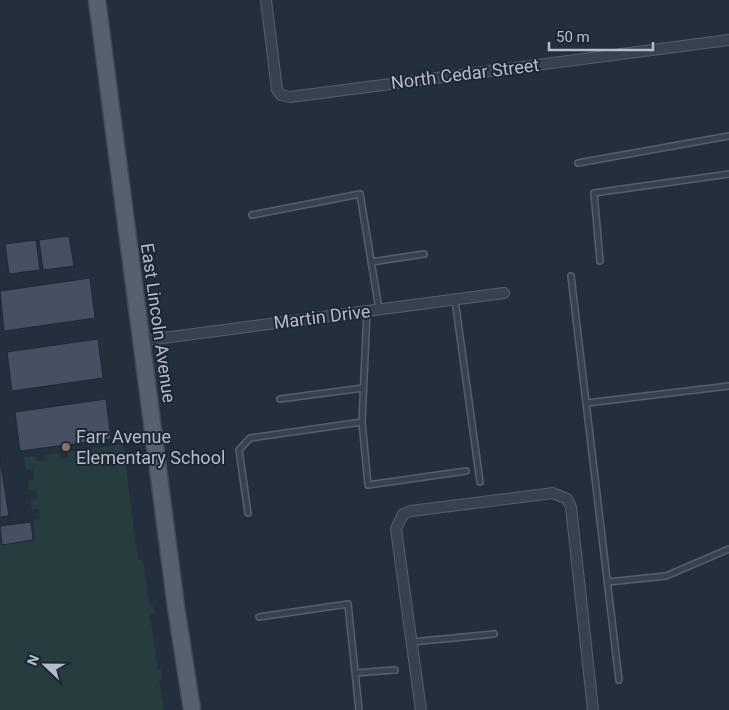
<svg xmlns="http://www.w3.org/2000/svg" width="729" height="710" font-family="Roboto,sans-serif">
	<style>
		.green { fill: #263c3f }
		.building { fill: #455162; stroke: #1f2835 }
		.lines { fill: none; stroke-linecap: round; stroke-linejoin: round }
		.service-casing { stroke: #565f6c; stroke-width: 8 }
		.minor-casing { stroke: #565f6c; stroke-width: 12 }
		.primary-casing { stroke: #414a57; stroke-width: 19 }
		.service { stroke: #38414e; stroke-width: 5 }
		.minor { stroke: #38414e; stroke-width: 10 }
		.primary { stroke: #56606e; stroke-width: 16 }
		.education-dot { fill: #8d6e63; stroke: #1d2633; stroke-width: 2 }
		.labels { text-anchor: middle; stroke-width: 4; stroke-linejoin: round; paint-order: stroke }
		.street-label { font-size: 18px; fill: #b4bcc9; stroke: #1d2633 }
		.poi-label { font-size: 18px; fill: #b4bcc9; stroke: #1d2633; text-anchor: start }
	</style>
	<rect width="100%" height="100%" fill="#242f3e"/>
	<path class="green" d="M 123,444 L 138,560 L 143,559 L 149,605 L 153,604 L 154,614 L 150,615 L 158,670 L 161,669 L 162,679 L 159,680 L 164,710 L 0,710 L 0,539 L 2,544 L 33,540 L 35,538 L 33,520 L 40,519 L 39,509 L 32,510 L 30,500 L 37,499 L 36,489 L 29,490 L 28,480 L 34,479 L 33,469 L 26,470 L 24,457 L 36,456 L 37,461 L 46,460 L 45,455 L 59,453 L 60,458 L 68,457 L 68,452 L 81,450 L 82,455 L 91,454 L 90,449 Z"/>
	<path class="building" d="M 69,236 L 74,266 L 43,270 L 39,240 Z
		M 36,240 L 40,270 L 9,274 L 5,244 Z
		M 90,278 L 95,318 L 4,331 L 0,291 Z
		M 98,339 L 103,378 L 12,391 L 7,352 Z
		M 106,399 L 111,439 L 20,451 L 15,412 Z
		M 0,459 L 9,516 L 0,517 Z
		M 31,522 L 33,540 L 2,545 L 0,526 Z"/>
	<g class="lines">
		<defs>
			<path id="service" d="M 578,163 L 729,136
				M 252,215 L 360,194 L 379,309
				M 600,261 L 594,193 L 729,174
				M 371,262 L 424,254
				M 571,276 L 619,680
				M 455,300 L 480,482
				M 280,399 L 363,388
				M 587,403 L 729,386
				M 362,422 L 367,311
				M 248,513 L 239,450 L 250,438 L 362,422 L 368,485 L 466,471
				M 608,582 L 666,576 L 729,549
				M 259,617 L 348,604 L 359,710
				M 412,642 L 494,634
				M 355,673 L 395,670"/>
			<path id="minor" d="M 266,0 L 277,90 L 281,95 L 290,97 L 729,40
				M 140,341 L 504,293
				M 421,710 L 396,529 L 403,514 L 411,511 L 553,493 L 567,499 L 571,507 L 593,710"/>
			<path id="primary" d="M 97,0 L 176,607 L 192,710"/>
		</defs>
		<use href="#service" class="service-casing"/>
		<use href="#minor" class="minor-casing"/>
		<use href="#primary" class="primary-casing"/>
		<use href="#service" class="service"/>
		<use href="#minor" class="minor"/>
		<use href="#primary" class="primary"/>
	</g>
	<circle class="education-dot" cx="66" cy="447" r="5"/>
	<g class="labels">
		<g class="street-label">
			<text transform="translate(465 74) rotate(-7)" y="6">North Cedar Street</text>
			<text transform="translate(322 317) rotate(-7)" y="6">Martin Drive</text>
			<text transform="translate(158 323) rotate(82)" y="6">East Lincoln Avenue</text>
		</g>
		<g class="poi-label">
			<text x="76" y="443">Farr Avenue<tspan x="76" dy="21">Elementary School</tspan></text>
		</g>
	</g>
	<g transform="translate(45 665) rotate(292)" stroke="#1d2633" stroke-width="4" paint-order="stroke">
	<path d="M0-4L9 19L0 12L-9 19Z" fill="#b4bcc9"/>
	<text y="-8" font-size="14" font-weight="bold" text-anchor="middle" fill="#b4bcc9">N</text>
	</g>
	<path d="M549 42v8h104v-8" fill="none" stroke="#b4bcc9" stroke-width="2.5"/>
	<text x="556" y="42" font-size="15" fill="#b4bcc9" stroke="#1d2633" stroke-width="4" paint-order="stroke">50 m</text>
</svg>
